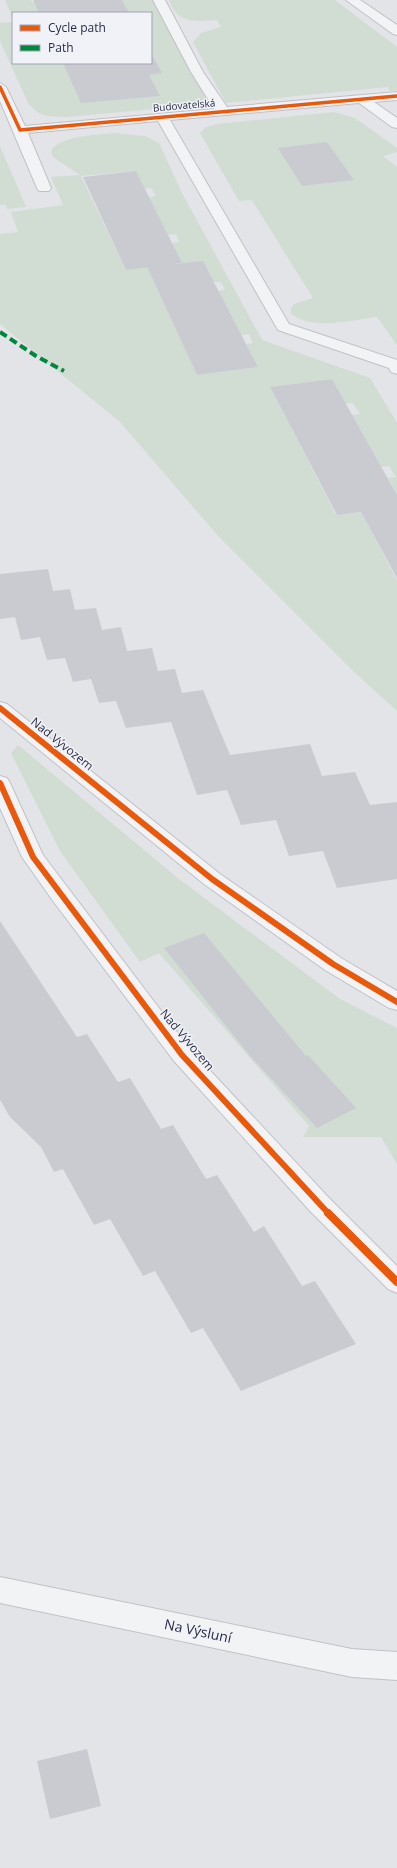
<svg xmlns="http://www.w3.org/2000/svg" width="397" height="1868" font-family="'Open Sans',sans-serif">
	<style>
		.green { fill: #d1dcd3; fill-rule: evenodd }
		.building { fill: #cacbd1 }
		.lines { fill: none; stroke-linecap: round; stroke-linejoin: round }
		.minor-casing { stroke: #c0c1c6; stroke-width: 2 }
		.minor { fill: #f2f3f5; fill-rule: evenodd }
		.quiet { stroke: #00873e; stroke-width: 4; stroke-dasharray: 8 4; stroke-linecap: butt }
		.cycleway-far2-casing { stroke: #f1f2f8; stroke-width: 5 }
		.cycleway-far1-casing { stroke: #f1f2f8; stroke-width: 8 }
		.cycleway-casing { stroke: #f1f2f8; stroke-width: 10 }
		.cycleway-far2 { stroke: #e8590c; stroke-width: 3.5 }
		.cycleway-far1 { stroke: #e8590c; stroke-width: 6 }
		.cycleway { stroke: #e8590c; stroke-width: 8 }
		.labels { text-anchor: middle; stroke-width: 3; stroke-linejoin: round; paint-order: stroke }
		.far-street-label { font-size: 10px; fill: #282d43; stroke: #f1f2f8 }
		.street-label { font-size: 12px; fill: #282d43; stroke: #f1f2f8 }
		.near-street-label { font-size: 14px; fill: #282d43; stroke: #f1f2f8 }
	</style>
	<rect width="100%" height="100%" fill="#e3e4e8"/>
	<path class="green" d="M 5,0 L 31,0 L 32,2 L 57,0 L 152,0 L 209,104 L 67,117 L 47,116 L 39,113 L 29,105 L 0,41 L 0,23 L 13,22 L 13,63 L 151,63 L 151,13 L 13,13 L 13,18 Z
		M 169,0 L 335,0 L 397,47 L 397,90 L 390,91 L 388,87 L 226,103 L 193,42 L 201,33 L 221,27 L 217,20 C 205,21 186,23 177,14 C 173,10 171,4 169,0 Z
		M 334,112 L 355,118 L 397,148 L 397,152 L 383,156 L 397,167 L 397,345 L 377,317 C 353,320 310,331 291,313 L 291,308 L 294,304 L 313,298 L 252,200 L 239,201 L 200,133 L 206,127 L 218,124 Z
		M 114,133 L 145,136 L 159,143 L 182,193 L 262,340 L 370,378 L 397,423 L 397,495 L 388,478 L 396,477 L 389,466 L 381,467 L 352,415 L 360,414 L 353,403 L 345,404 L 332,379 L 270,387 L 336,515 L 361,512 L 397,580 L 397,711 L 352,670 L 219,537 L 120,422 L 0,324 L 0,234 L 18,232 L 11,212 L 63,205 L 51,177 L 80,175 L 53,157 L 51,151 C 60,135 98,135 114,133 ZM 136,171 L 145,189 L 151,188 L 156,196 L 149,197 L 168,235 L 176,234 L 179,242 L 172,243 L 182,264 L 214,282 L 221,282 L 225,290 L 218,291 L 241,335 L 249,334 L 253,343 L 246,344 L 258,367 L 197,375 L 147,267 L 126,270 L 81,176 Z
		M 0,146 L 26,207 L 7,209 L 6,205 L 0,205 Z
		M 18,745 L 179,879 L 340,999 L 397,1028 L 397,1164 L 381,1137 L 303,1137 L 309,1126 L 159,953 L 140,962 L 60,851 L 11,753 Z"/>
	<path class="building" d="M 33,0 L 122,0 L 129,13 L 39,13 Z
		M 151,53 L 162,73 L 149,75 L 160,96 L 81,103 L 63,63 L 151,63 Z
		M 327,142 L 354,180 L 302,186 L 278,148 Z
		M 136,171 L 182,263 L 126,270 L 83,177 Z
		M 203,261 L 258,367 L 197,375 L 147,267 Z
		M 332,379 L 397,495 L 397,578 L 361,512 L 337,515 L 270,387 Z
		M 48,569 L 53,591 L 70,589 L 75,610 L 96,608 L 102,630 L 121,627 L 127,651 L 152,648 L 158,671 L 175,669 L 182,693 L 203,690 L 230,755 L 310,744 L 322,776 L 355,772 L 370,805 L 397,802 L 397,879 L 337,888 L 323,851 L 289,856 L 276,820 L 241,825 L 227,790 L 197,795 L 171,722 L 126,728 L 116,701 L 99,703 L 91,679 L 73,682 L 65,658 L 47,660 L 40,637 L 21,640 L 15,617 L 0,619 L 0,574 Z
		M 0,921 L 77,1037 L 87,1034 L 118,1082 L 130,1078 L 161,1129 L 173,1125 L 206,1179 L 217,1175 L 254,1232 L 264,1226 L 302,1286 L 315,1281 L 356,1344 L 241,1391 L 203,1328 L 191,1333 L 155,1271 L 143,1276 L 110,1219 L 94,1225 L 63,1169 L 54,1172 L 41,1147 L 10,1117 L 0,1100 Z
		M 204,933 L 306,1056 L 308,1055 L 356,1108 L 317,1128 L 250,1056 L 164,948 Z
		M 87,1749 L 101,1806 L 50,1819 L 37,1761 Z"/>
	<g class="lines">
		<defs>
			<path id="minor" d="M 153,0 L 165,0 L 203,72 L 227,107 L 397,92 L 397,100 L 374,102 L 397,118 L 397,128 L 392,127 L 359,103 L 170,120 L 289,324 L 397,360 L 397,374 L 391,372 L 389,368 L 278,330 L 158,121 L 28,133 L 51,188 L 49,191 L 39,191 L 37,188 L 0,101 L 0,83 L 6,87 L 25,126 L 214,109 L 191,72 Z
				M 346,0 L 360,0 L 397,25 L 397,35 L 393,34 Z
				M 0,702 L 7,704 L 220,874 L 341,958 L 397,991 L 397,1010 L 389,1008 L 325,970 L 204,884 L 0,718 Z
				M 0,776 L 7,778 L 10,783 L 43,855 L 190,1049 L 329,1198 L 397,1266 L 397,1293 L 388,1289 L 311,1212 L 174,1061 L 53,901 L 22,857 L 0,808 Z
				M 0,1577 L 352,1649 L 397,1652 L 397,1680 L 352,1677 L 0,1603 Z"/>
		</defs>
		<use href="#minor" class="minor-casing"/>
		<use href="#minor" class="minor"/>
		<path class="quiet" d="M 0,332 L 36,356 L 64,371"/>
		<defs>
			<path id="cycleway-far2" d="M 0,87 L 20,130 L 397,96"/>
			<path id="cycleway-far1" d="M 0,708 L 212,879 L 333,964 L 397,1002
				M 0,783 L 33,857 L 182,1055 L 329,1214"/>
			<path id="cycleway" d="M 328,1213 L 397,1282"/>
		</defs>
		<use href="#cycleway-far2" class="cycleway-far2-casing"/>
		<use href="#cycleway-far1" class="cycleway-far1-casing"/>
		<use href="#cycleway" class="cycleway-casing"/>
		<use href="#cycleway-far2" class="cycleway-far2"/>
		<use href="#cycleway-far1" class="cycleway-far1"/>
		<use href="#cycleway" class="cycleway"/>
	</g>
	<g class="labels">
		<g class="far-street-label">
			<text transform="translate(184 105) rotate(-5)" y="4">Budovatelská</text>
		</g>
		<g class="street-label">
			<text transform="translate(62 744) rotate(39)" y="4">Nad Vývozem</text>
			<text transform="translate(187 1040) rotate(50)" y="4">Nad Vývozem</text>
		</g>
		<g class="near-street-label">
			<text transform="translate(198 1631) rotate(12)" y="5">Na Výsluní</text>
		</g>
	</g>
	<rect x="12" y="12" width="140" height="52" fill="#f1f2f8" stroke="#a1a3b0"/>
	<rect x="20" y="25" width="20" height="6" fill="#e8590c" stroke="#a1a3b0"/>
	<text x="48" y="32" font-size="12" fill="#282d43">Cycle path</text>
	<rect x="20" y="45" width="20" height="6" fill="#00873e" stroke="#a1a3b0"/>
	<text x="48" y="52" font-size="12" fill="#282d43">Path</text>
</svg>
